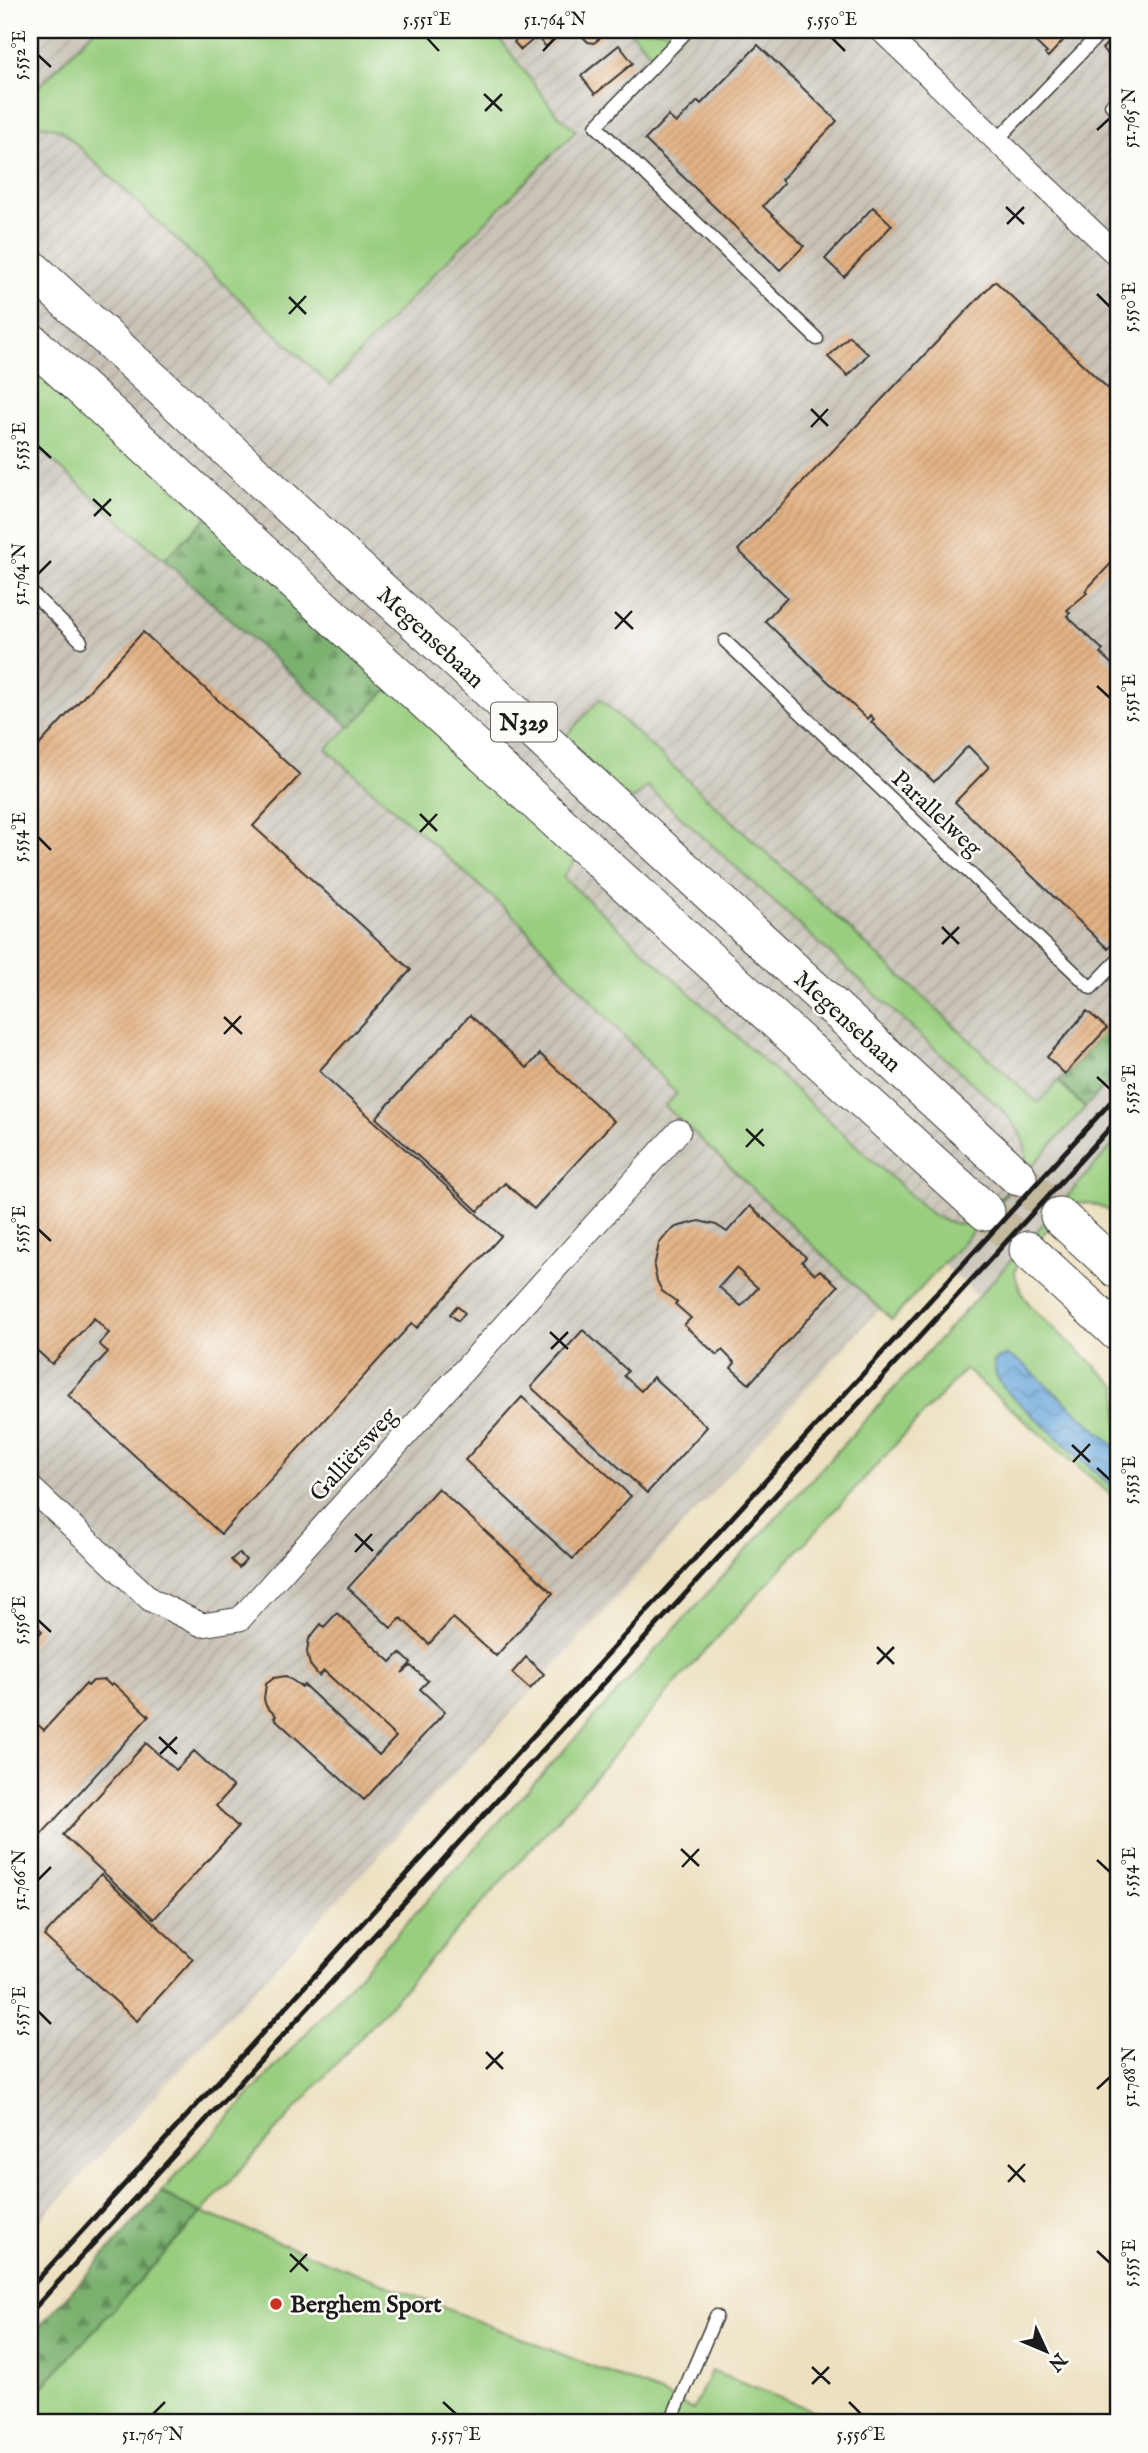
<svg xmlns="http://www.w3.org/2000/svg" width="1148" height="2453" font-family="'IM FELL English',serif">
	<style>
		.industrial { fill: url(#industrial-furrows) }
		.railway { fill: #c9c3b8 }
		.grass { fill: #99ce7f; stroke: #5a754e; stroke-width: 2 }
		.forest { fill: url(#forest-firs); stroke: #4b6645; stroke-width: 2 }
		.water { fill: url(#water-waves); stroke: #43627c; stroke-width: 2 }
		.building { fill: url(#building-hatch); fill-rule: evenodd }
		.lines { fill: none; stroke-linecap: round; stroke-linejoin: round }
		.primary-tunnel { stroke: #c2b99f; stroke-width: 37; stroke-dasharray: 37 18; stroke-linecap: butt }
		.lane-casing { stroke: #3b3935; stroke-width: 15 }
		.street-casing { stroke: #3b3935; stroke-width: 25 }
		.primary-casing { stroke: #3b3935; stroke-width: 39 }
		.lane { stroke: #fff; stroke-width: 12 }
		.street { stroke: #fff; stroke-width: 23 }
		.primary { stroke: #fff; stroke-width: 37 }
		.rail { stroke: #1c1c1c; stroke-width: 5 }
		.ticks { fill: none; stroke: #1c1c1c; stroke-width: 2.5 }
		.poi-dot { fill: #c8321e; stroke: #fdfcf7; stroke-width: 2.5 }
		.labels { text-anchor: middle; stroke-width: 5; stroke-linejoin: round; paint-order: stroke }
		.shield { fill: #fdfcf7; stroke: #605f5e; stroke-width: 2 }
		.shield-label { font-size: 23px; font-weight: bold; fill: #1c1c1c }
		.street-label { font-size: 24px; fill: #1c1c1c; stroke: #fdfcf7 }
		.poi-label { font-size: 24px; font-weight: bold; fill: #1c1c1c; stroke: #fdfcf7; text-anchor: start }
		.neatline { fill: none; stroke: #1c1c1c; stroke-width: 2.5 }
		.ticks-label { font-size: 18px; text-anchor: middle; fill: #1c1c1c }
	</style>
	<defs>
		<pattern id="industrial-furrows" width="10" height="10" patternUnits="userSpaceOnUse" patternTransform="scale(1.75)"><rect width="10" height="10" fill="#c9c3b8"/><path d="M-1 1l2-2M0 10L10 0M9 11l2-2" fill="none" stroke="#aca79e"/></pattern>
		<pattern id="forest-firs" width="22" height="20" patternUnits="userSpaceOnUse" patternTransform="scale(1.75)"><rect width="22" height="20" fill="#7ab16e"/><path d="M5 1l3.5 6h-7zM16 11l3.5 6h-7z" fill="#638f5a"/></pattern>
		<pattern id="water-waves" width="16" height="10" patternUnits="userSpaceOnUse" patternTransform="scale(1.75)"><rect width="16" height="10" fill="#6aa7dc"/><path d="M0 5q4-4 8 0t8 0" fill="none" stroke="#5687b2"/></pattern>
		<pattern id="building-hatch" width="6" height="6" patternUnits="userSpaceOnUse" patternTransform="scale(1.75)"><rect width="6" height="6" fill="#e2b183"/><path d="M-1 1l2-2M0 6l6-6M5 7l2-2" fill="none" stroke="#c19871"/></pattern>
	</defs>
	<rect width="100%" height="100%" fill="#fdfcf7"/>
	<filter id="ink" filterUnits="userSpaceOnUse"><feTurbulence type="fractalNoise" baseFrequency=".0143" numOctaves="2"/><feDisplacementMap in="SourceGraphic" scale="14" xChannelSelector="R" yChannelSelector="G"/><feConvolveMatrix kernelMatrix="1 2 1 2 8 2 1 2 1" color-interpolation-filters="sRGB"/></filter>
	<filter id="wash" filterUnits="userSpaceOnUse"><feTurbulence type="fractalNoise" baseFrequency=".00686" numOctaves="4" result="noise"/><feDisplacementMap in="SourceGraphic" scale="28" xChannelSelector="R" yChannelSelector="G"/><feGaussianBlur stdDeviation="1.57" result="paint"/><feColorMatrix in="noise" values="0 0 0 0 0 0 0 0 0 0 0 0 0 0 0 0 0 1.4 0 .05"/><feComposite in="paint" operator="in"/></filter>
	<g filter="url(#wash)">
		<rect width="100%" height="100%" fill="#ece0c0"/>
		<path class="industrial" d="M 30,30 L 1118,30 L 1118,1046 L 1027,1146 L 1026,1164 L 1018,1177 L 986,1212 L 973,1223 L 956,1224 L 549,1672 L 30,2231 Z"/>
		<path class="railway" d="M 1118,1071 L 1118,1139 L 978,1296 L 943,1265 Z"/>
		<path class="grass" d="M 94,30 L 493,30 L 556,113 L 576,131 L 427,281 L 330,385 L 61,130 L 47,126 L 30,125 L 30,96 Z
			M 629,30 L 684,30 L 655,58 Z
			M 30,358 L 207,517 L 164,560 L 30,441 Z
			M 393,684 L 577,857 L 563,877 L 931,1214 C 946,1222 963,1229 978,1220 C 1015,1180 1051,1162 1003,1111 L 647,786 L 636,797 L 630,800 L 563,739 L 600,699 L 1038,1103 L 1058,1081 L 1085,1108 L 892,1320 L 665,1106 L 677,1094 L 518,920 L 326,749 Z
			M 1118,1139 L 1118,1217 C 1103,1206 1086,1198 1068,1207 L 1019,1260 L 1015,1272 L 1017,1281 L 1024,1297 L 1036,1312 L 1118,1387 L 1118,1501 L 965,1369 L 683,1675 L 559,1818 L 202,2212 L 665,2395 L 693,2410 L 711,2371 L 845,2423 L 30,2423 L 30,2400 L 201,2213 L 161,2192 L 996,1277 Z"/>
		<path class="forest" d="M 207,517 L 393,684 L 350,727 L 164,560 Z
			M 1118,1016 L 1118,1071 L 1085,1108 L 1059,1081 Z
			M 161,2193 L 202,2213 L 30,2400 L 30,2337 Z"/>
		<path class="water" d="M 1005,1355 L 1021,1362 L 1118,1449 L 1118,1492 L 1008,1393 L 996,1376 L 994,1361 Z"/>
		<g id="blocks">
			<path class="building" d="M 528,30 L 535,38 L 521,50 L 514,42 Z
				M 532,30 L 551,30 L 557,37 L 546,47 Z
				M 576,30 L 604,30 L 604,35 L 594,43 L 588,42 Z
				M 1023,30 L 1073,30 L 1048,57 L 1045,54 L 1047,53 Z
				M 1118,31 L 1118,64 L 1102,49 Z
				M 619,45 L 633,63 L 595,94 L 581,76 Z
				M 758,45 L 837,121 L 781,180 L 784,183 L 763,206 L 804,246 L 780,270 L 645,140 L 668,116 L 676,123 L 698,101 L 701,104 Z
				M 873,207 L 892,225 L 844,277 L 825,259 Z
				M 995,281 L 1118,398 L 1118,556 L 1085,591 L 1087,593 L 1067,610 L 1070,613 L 1067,616 L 1103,650 L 1100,653 L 1118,670 L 1118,938 L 1108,949 L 955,802 L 989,767 L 968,746 L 934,782 L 871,722 L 874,719 L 870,715 L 867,719 L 765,621 L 787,597 L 738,550 Z
				M 849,336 L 868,354 L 848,376 L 828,357 Z
				M 143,632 L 300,775 L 253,826 L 411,970 L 319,1071 L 501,1236 L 417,1328 L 412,1323 L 221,1534 L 68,1395 L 108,1352 L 99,1344 L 109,1333 L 94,1318 L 52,1364 L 30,1344 L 30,755 Z
				M 1087,1011 L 1107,1028 L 1065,1074 L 1047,1057 Z
				M 470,1015 L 527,1068 L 540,1054 L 614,1121 L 534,1209 L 505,1183 L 478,1211 L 376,1118 Z
				M 750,1206 L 806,1257 L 802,1262 L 815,1274 L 820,1270 L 838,1286 L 749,1384 L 731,1368 L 735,1363 L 722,1350 L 717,1355 L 684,1325 L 691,1318 L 675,1304 L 677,1302 L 662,1291 L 657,1281 L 654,1267 L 659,1244 L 667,1234 L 676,1227 L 699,1221 L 716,1225 L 727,1232 ZM 736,1268 L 758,1288 L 741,1306 L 719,1287 Z
				M 457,1306 L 465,1313 L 458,1321 L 450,1314 Z
				M 583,1330 L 628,1371 L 624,1376 L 641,1391 L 653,1377 L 707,1427 L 647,1493 L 531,1387 Z
				M 522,1397 L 631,1496 L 573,1559 L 465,1460 Z
				M 438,1488 L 553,1593 L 496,1656 L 453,1618 L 429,1644 L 401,1618 L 391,1628 L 348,1588 Z
				M 239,1553 L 246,1560 L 239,1568 L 231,1560 Z
				M 337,1613 L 391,1662 L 400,1653 L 411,1663 L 402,1673 L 411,1666 L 428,1681 L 420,1689 L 445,1712 L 364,1800 L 274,1718 L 276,1716 L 266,1706 L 264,1699 L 266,1684 L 274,1678 L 286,1676 L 302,1687 L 304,1685 L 379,1755 L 396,1737 L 324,1671 L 319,1676 L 310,1665 L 307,1652 L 309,1639 L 321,1624 L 324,1627 Z
				M 30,1620 L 42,1631 L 30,1645 Z
				M 526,1657 L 544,1674 L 530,1689 L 512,1673 Z
				M 105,1680 L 111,1686 L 113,1683 L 149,1716 L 30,1847 L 30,1718 L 44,1730 L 86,1684 L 88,1686 L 93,1681 Z
				M 146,1743 L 176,1770 L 194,1751 L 233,1787 L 216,1806 L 238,1827 L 154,1919 L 63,1835 Z
				M 101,1874 L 193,1959 L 137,2021 L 44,1936 Z"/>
		</g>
	</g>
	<g filter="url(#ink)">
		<use href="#blocks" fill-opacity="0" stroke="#3b3935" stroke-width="2"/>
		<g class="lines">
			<path class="primary-tunnel" d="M 1018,1177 L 1059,1216
				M 986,1212 L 1028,1250"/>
			<defs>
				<path id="lane" d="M 688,30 L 596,126 L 817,339
					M 1111,105 L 1118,112
					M 997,140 L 1103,30
					M 30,591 L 81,641
					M 725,641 L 1091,988 L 1118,960
					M 670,2423 L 716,2316"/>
				<path id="street" d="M 881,30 L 1118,256
					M 30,1487 L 151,1600 L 202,1625 L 240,1619 L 679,1131"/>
				<path id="primary" d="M 30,267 L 1018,1177
					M 30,341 L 986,1212
					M 1059,1216 L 1118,1270
					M 1028,1250 L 1118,1333"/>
			</defs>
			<use href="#lane" class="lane-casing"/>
			<use href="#street" class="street-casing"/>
			<use href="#primary" class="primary-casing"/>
			<use href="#lane" class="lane"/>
			<use href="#street" class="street"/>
			<use href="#primary" class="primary"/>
			<path class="rail" d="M 30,2288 L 1118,1094
				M 30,2313 L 1118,1119"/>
		</g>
	</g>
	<path class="ticks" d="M 427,38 L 439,51M 832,38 L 845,51M 543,51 L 555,38M 38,55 L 51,67M 484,94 L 502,111M 485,111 L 502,94M 1097,130 L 1110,118M 1006,207 L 1024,224M 1007,224 L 1024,207M 1097,294 L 1110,307M 289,297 L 306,314M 289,314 L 306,296M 811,409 L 828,426M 811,427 L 828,409M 38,446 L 51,458M 93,499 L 111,516M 94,516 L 111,499M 38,574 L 51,561M 615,612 L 633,629M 615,629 L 632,611M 1097,686 L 1110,698M 420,814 L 437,831M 420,832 L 437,814M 38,837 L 51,850M 942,927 L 959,944M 942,944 L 959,927M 224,1017 L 242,1034M 224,1034 L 241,1016M 1097,1077 L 1110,1089M 746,1129 L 764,1146M 746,1147 L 763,1129M 38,1229 L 51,1241M 550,1332 L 568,1349M 551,1349 L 568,1332M 1072,1445 L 1090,1462M 1073,1462 L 1090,1444M 1097,1468 L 1110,1480M 355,1534 L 373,1551M 355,1552 L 372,1534M 38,1620 L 51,1632M 877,1647 L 894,1664M 877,1664 L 894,1647M 159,1737 L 177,1754M 160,1754 L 177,1737M 681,1849 L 699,1866M 1097,1860 L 1110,1872M 682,1867 L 699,1849M 38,1880 L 51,1867M 38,2011 L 51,2024M 486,2052 L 503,2069M 486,2069 L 503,2052M 1097,2089 L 1110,2077M 1008,2165 L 1025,2182M 1008,2182 L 1025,2164M 1097,2251 L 1110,2263M 290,2254 L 308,2271M 290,2272 L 307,2254M 812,2367 L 830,2384M 812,2384 L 829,2367M 443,2402 L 456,2414M 849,2402 L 861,2414M 153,2414 L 165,2402"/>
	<circle class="poi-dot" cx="276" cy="2304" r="7"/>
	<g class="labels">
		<rect class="shield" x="491" y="702.5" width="66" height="39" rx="5"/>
		<g class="shield-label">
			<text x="524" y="730">N329</text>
		</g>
		<g class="street-label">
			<text transform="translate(431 637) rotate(43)" y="8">Megensebaan</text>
			<text transform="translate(937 813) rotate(43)" y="8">Parallelweg</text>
			<text transform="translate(848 1021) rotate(43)" y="8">Megensebaan</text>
			<text transform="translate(353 1454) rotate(-48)" y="8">Galliërsweg</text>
		</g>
		<g class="poi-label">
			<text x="290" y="2312">Berghem Sport</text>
		</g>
	</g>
	<rect width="1148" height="2453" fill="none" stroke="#fdfcf7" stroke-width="77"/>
	<g transform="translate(1046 2351) rotate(134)" stroke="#fdfcf7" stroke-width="5" paint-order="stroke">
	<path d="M0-5L12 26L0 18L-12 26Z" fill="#1c1c1c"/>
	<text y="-10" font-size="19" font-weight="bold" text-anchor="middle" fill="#1c1c1c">N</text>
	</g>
	<rect x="38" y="38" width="1072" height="2376" class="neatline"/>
	<g class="ticks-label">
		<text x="427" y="25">5.551°E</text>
		<text x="555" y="25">51.764°N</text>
		<text x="832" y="25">5.550°E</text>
		<text transform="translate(19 55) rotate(-90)" y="6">5.552°E</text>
		<text transform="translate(1129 118) rotate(-90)" y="6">51.765°N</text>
		<text transform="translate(1129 307) rotate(-90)" y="6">5.550°E</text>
		<text transform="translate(19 446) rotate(-90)" y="6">5.553°E</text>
		<text transform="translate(19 574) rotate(-90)" y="6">51.764°N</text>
		<text transform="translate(1129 698) rotate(-90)" y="6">5.551°E</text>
		<text transform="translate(19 837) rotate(-90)" y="6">5.554°E</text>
		<text transform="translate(1129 1089) rotate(-90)" y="6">5.552°E</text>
		<text transform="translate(19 1229) rotate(-90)" y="6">5.555°E</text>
		<text transform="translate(1129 1480) rotate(-90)" y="6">5.553°E</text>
		<text transform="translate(19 1620) rotate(-90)" y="6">5.556°E</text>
		<text transform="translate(1129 1872) rotate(-90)" y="6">5.554°E</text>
		<text transform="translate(19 1880) rotate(-90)" y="6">51.766°N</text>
		<text transform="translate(19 2011) rotate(-90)" y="6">5.557°E</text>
		<text transform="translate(1129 2077) rotate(-90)" y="6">51.768°N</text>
		<text transform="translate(1129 2263) rotate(-90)" y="6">5.555°E</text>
		<text x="153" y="2440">51.767°N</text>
		<text x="456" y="2440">5.557°E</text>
		<text x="861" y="2440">5.556°E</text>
	</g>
</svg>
